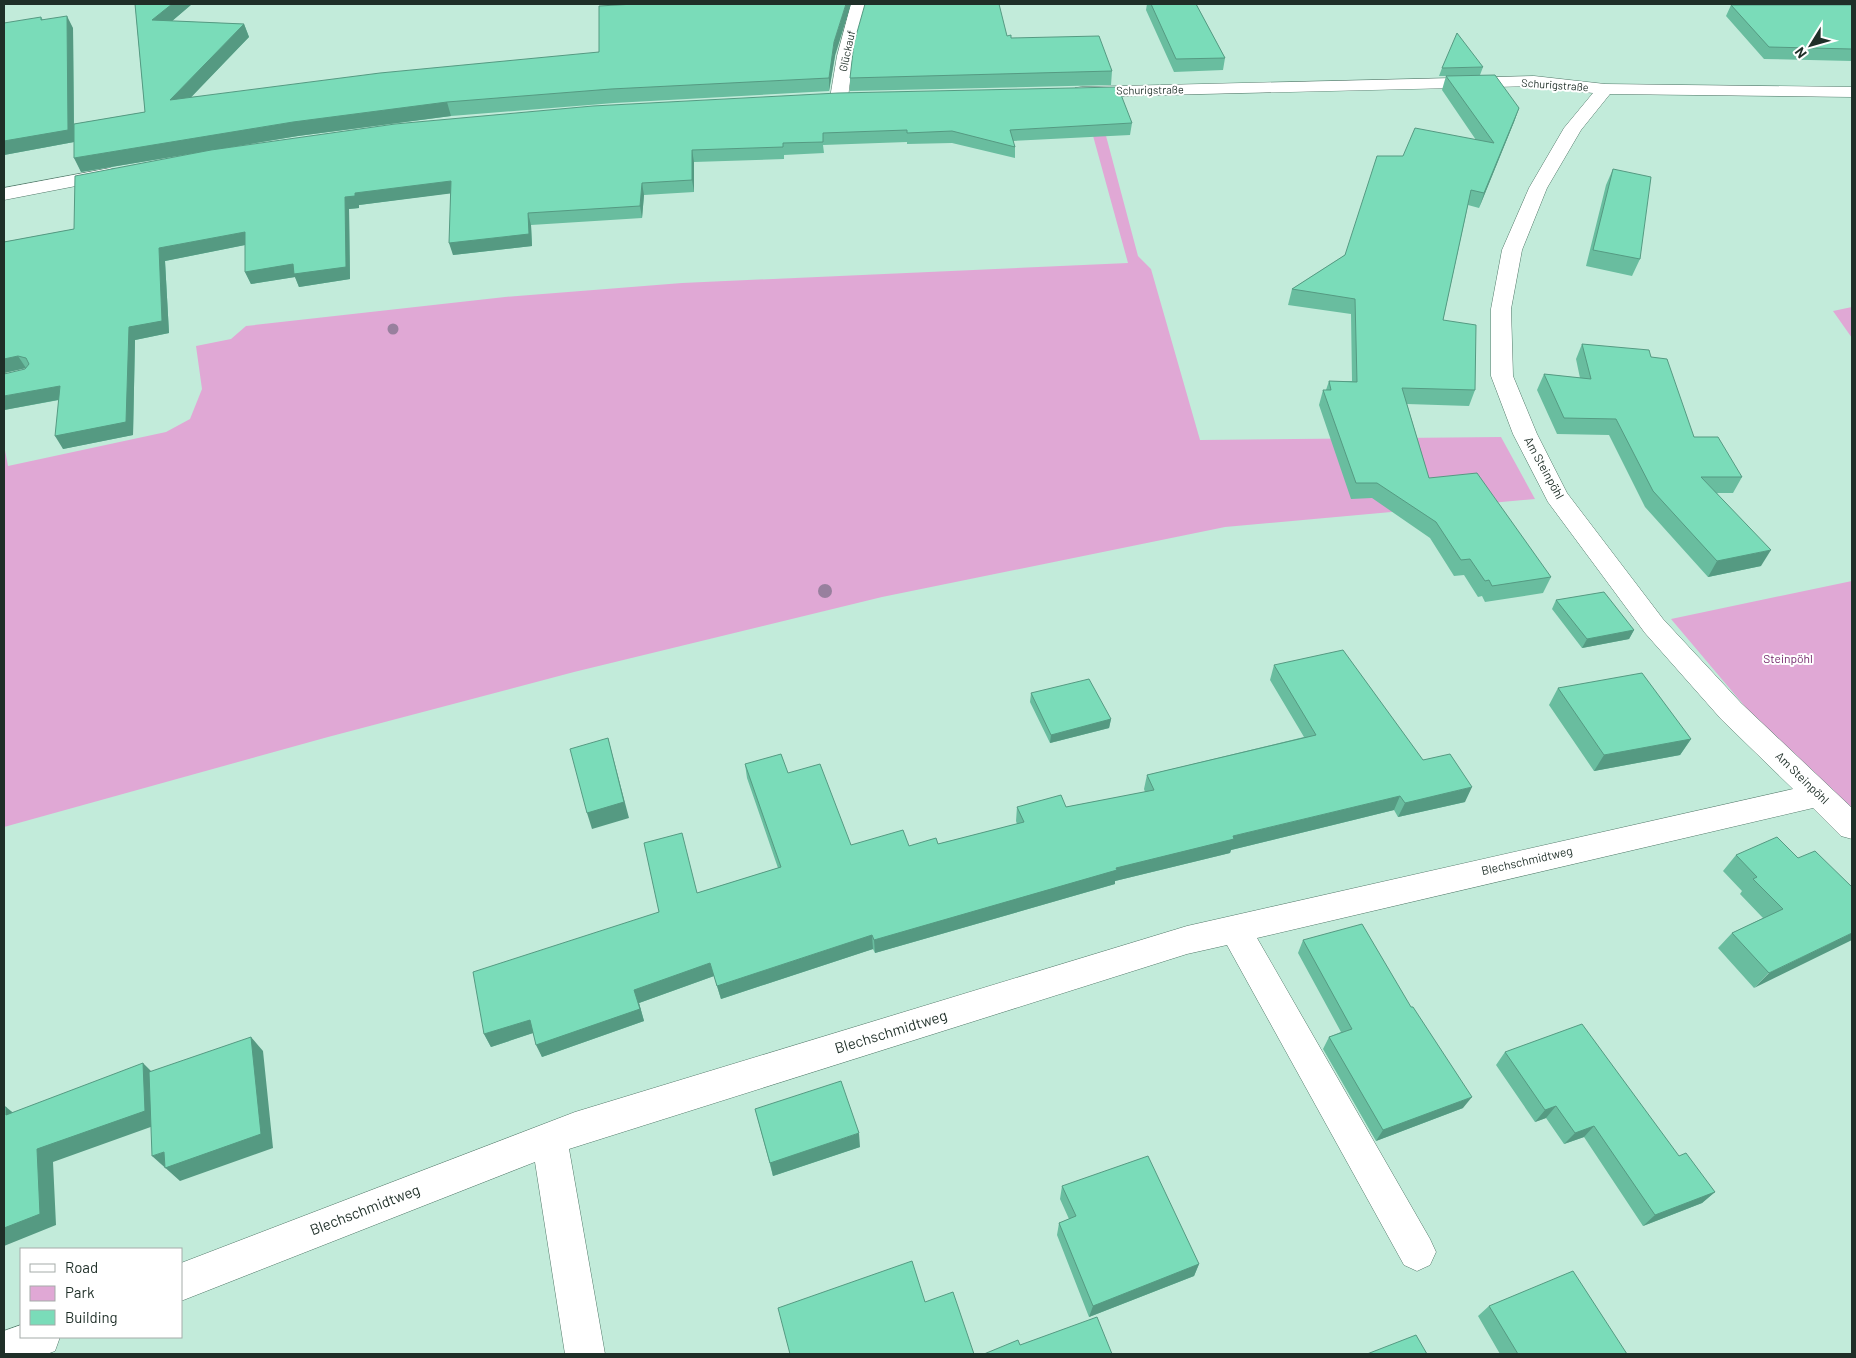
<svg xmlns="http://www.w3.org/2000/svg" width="1856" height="1358" font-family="Barlow,sans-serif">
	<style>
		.green { fill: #e0a8d5 }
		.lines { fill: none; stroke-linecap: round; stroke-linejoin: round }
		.street-casing { stroke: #53796a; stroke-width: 1 }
		.street { fill: #fff; fill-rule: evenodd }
		.tree { fill: #98809e }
		.wall { fill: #69bd9f }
		.shaded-wall { fill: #559a82 }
		.building { fill: #7adcb9; stroke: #559a82 }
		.labels { text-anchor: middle; stroke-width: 4; stroke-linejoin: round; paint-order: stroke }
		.far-street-label { font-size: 11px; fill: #1f2f28; stroke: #fff }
		.street-label { font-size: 12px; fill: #1f2f28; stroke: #fff }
		.park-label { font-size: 12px; fill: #75286c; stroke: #fff }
		.near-street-label { font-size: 15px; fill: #1f2f28; stroke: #fff }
	</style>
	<rect width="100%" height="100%" fill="#c2ebda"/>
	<path class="green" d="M 1097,102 L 1138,256 L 1151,269 L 1200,440 L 1501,437 L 1535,499 L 1225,527 L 882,597 L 574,672 L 328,737 L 4,827 L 4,445 L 8,466 L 166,432 L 190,419 L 202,389 L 196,346 L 231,339 L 246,326 L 505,297 L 682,283 L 1128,263 L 1084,103 Z
		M 1852,307 L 1852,338 L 1833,311 Z
		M 1852,581 L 1852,820 L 1786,755 L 1671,619 Z"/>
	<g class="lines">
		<defs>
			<path id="street" d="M 851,4 L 867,4 L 853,56 L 848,98 L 845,102 L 833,102 L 830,98 L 837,56 Z
				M 1534,76 L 1605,84 L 1852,87 L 1852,97 L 1610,94 L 1581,130 L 1547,188 L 1522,250 L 1511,309 L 1513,376 L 1537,434 L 1567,493 L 1663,619 L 1741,703 L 1852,808 L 1852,839 L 1841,836 L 1813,808 L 1257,938 L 1430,1239 L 1436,1252 L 1430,1265 L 1417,1271 L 1404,1265 L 1227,945 L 1187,954 L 569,1149 L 605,1354 L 565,1354 L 535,1162 L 181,1301 L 181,1263 L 575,1112 L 1187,926 L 1793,789 L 1721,719 L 1645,633 L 1548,502 L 1513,434 L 1491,376 L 1491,309 L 1502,250 L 1529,188 L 1564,128 L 1593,93 L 1534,86 L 1081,97 L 1075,96 L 1072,92 L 1075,88 L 1081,87 Z
				M 110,168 L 117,170 L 119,174 L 117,178 L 4,200 L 4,188 Z
				M 21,1325 L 21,1337 L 60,1337 L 55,1351 L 47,1354 L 4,1354 L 4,1331 Z"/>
		</defs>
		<use href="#street" class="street-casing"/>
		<use href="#street" class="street"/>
	</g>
	<g class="tree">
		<circle cx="393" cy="329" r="5.5"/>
		<circle cx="825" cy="591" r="7"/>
	</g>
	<path class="wall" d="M 135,4 L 192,4 L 172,21 L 244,24 L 249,37 L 191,97 L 835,56 L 829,91 L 614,103 L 451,116 L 298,136 L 214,150 L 1132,123 L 1130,135 L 1013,141 L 1015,147 L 1015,158 L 952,143 L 907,144 L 907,142 L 823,145 L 824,153 L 784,155 L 784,159 L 694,162 L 694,192 L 644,195 L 642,218 L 531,225 L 532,246 L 453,255 L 450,193 L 359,205 L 359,208 L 349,209 L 350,279 L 299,287 L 295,277 L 251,284 L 245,272 L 245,245 L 165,261 L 169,333 L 135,340 L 133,435 L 63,449 L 59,400 L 4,410 L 26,368 L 4,373 L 4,242 L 74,229 L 207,151 L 81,172 L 74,142 L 4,155 L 41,17 L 43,20 L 73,28 L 74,124 L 145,112 Z
		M 1147,4 L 1196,4 L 1225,58 L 1223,70 L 1174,72 L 1146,10 Z
		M 1848,4 L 1852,4 L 1852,61 L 1764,59 L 1726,16 L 1731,5 L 1850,5 Z
		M 1007,36 L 1011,38 L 1112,71 L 1111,85 L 850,91 L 850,78 Z
		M 1483,67 L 1480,75 L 1519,108 L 1514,122 L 1479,208 L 1468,205 L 1443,320 L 1475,390 L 1469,406 L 1407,404 L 1429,478 L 1551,577 L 1543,593 L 1485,602 L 1482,596 L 1478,597 L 1464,575 L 1454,576 L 1430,538 L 1372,498 L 1351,499 L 1319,405 L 1323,390 L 1326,390 L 1329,381 L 1352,381 L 1351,314 L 1288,305 L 1292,289 L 1345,255 L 1403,156 L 1476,140 L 1442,90 L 1446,76 L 1439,76 L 1442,68 Z
		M 1613,169 L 1640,259 L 1632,276 L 1586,266 L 1606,185 Z
		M 1582,344 L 1651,357 L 1694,437 L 1742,477 L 1733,493 L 1717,493 L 1761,566 L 1708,577 L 1645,507 L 1609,435 L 1557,434 L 1537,390 L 1544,374 L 1580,378 L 1576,359 Z
		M 1556,600 L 1634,630 L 1629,639 L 1582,648 L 1552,609 Z
		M 1274,665 L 1423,760 L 1465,802 L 1398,817 L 1394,810 L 1231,850 L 1230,853 L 1115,881 L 1115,884 L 875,953 L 873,949 L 721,999 L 714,976 L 639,1003 L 644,1021 L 542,1057 L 533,1033 L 491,1047 L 484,1034 L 659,912 L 697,893 L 778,868 L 747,778 L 745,764 L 788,773 L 851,845 L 909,846 L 938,844 L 1017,824 L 1016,821 L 1017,807 L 1066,807 L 1145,792 L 1144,789 L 1147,775 L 1304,737 L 1270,680 Z
		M 1558,688 L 1691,739 L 1680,755 L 1594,771 L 1549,705 Z
		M 1031,693 L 1111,719 L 1109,728 L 1050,743 L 1030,702 Z
		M 1736,855 L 1798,858 L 1852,887 L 1754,988 L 1718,948 L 1732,933 L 1763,918 L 1740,894 L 1742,891 L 1723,871 Z
		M 1303,940 L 1463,1108 L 1376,1141 L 1323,1049 L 1329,1037 L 1341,1032 L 1298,953 Z
		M 1505,1052 L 1679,1156 L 1715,1192 L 1702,1203 L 1643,1226 L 1584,1137 L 1564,1144 L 1546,1118 L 1535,1122 L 1496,1065 Z
		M 755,1109 L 860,1147 L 773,1176 Z
		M 1062,1186 L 1199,1264 L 1194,1276 L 1089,1317 L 1057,1235 L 1059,1223 L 1069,1219 L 1060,1199 Z
		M 1489,1306 L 1627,1354 L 1500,1354 L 1478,1316 Z"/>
	<path class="shaded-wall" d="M 172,4 L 192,4 L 158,33 L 152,20 Z
		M 846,4 L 851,4 L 835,56 L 829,91 L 829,78 L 834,42 Z
		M 67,16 L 73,28 L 74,142 L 4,155 L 4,141 Z
		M 244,24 L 249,37 L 175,114 L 170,100 Z
		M 447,102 L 451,116 L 298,136 L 81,172 L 74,158 L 293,122 Z
		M 1519,108 L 1514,122 L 1479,208 L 1484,193 Z
		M 692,150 L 694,162 L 694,192 L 692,180 Z
		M 451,181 L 454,193 L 359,205 L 359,208 L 349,209 L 350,279 L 299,287 L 295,277 L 251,284 L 245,272 L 345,197 L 355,193 Z
		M 642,183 L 644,195 L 642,218 L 640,206 Z
		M 528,213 L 531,225 L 532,246 L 453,255 L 449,243 Z
		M 245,232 L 250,244 L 165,261 L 169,333 L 135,340 L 133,435 L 63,449 L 55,436 L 129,327 L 159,248 Z
		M 18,356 L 26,368 L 4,373 L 4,359 Z
		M 60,386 L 68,398 L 4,410 L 4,396 Z
		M 1771,550 L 1761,566 L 1708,577 L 1717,561 Z
		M 1634,630 L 1629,639 L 1582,648 L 1587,639 Z
		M 1111,719 L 1109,728 L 1050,743 L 1051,735 Z
		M 608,738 L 629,818 L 592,829 L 587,813 Z
		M 1691,739 L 1680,755 L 1594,771 L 1604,755 Z
		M 1472,787 L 1465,802 L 1398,817 L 1405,803 Z
		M 1400,796 L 1394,810 L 1231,850 L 1230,853 L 1115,881 L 1115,884 L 875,953 L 874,940 L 1116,868 L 1233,836 Z
		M 1852,933 L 1852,940 L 1754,988 L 1769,973 Z
		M 872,935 L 873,949 L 721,999 L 717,986 Z
		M 710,963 L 714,976 L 639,1003 L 644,1021 L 542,1057 L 536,1045 L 634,990 Z
		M 530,1020 L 536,1032 L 491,1047 L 484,1034 Z
		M 251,1037 L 263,1051 L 273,1148 L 180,1181 L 152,1156 L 164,1152 Z
		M 143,1063 L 156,1076 L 159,1124 L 53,1162 L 56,1225 L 4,1246 L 4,1228 L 37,1149 Z
		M 1472,1097 L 1463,1108 L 1376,1141 L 1383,1130 Z
		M 1556,1106 L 1546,1118 L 1535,1122 L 1545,1110 Z
		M 6,1107 L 21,1119 L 6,1115 Z
		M 1594,1126 L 1584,1137 L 1564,1144 L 1575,1133 Z
		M 859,1133 L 860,1147 L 773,1176 L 770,1163 Z
		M 1715,1192 L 1702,1203 L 1643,1226 L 1655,1215 Z
		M 1199,1264 L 1194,1276 L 1089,1317 L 1093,1306 Z"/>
	<path class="building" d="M 135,4 L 172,4 L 152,20 L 244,24 L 170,100 L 380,73 L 599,52 L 599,6 L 635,4 L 846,4 L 834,42 L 829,78 L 611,89 L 447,102 L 293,122 L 74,158 L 74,124 L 145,112 Z
		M 865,4 L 999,4 L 1007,36 L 1011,35 L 1011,38 L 1099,36 L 1112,71 L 850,78 L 854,43 Z
		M 1151,4 L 1196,4 L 1225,58 L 1176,59 Z
		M 1731,5 L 1852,5 L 1852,49 L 1769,47 Z
		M 67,16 L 68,130 L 4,141 L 4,23 L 41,17 L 41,20 Z
		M 1457,33 L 1483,67 L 1442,68 Z
		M 1495,75 L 1519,108 L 1484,193 L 1471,190 L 1443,320 L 1476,325 L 1475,390 L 1402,388 L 1429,478 L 1477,473 L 1551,577 L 1492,586 L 1489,580 L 1485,581 L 1470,559 L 1461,560 L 1436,522 L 1377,483 L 1356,483 L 1323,390 L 1331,390 L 1329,381 L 1357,382 L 1355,299 L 1292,289 L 1345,255 L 1377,156 L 1403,156 L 1415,128 L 1494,143 L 1446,76 Z
		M 1118,87 L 1132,123 L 1010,130 L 1015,147 L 952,131 L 907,133 L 907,130 L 823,133 L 823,142 L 783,143 L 783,147 L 692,150 L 692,180 L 642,183 L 640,206 L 528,213 L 529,234 L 449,243 L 451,181 L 355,193 L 355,196 L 345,197 L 346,267 L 294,274 L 293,264 L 245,272 L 245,232 L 159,248 L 162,321 L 129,327 L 126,422 L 55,436 L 60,386 L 4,396 L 4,374 L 25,369 L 29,364 L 26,358 L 18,356 L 4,359 L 4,242 L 74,229 L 75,176 L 211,150 L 395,124 L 593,106 L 838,93 Z
		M 1613,169 L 1651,177 L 1640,259 L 1593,250 Z
		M 1582,344 L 1649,350 L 1651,357 L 1667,359 L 1694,437 L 1718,437 L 1742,477 L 1701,477 L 1771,550 L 1717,561 L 1653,491 L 1616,419 L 1564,418 L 1544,374 L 1591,379 Z
		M 1604,592 L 1634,630 L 1587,639 L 1556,600 Z
		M 1343,650 L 1423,760 L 1450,754 L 1472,787 L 1405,803 L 1400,796 L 1233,836 L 1234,839 L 1116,868 L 1117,870 L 874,940 L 872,935 L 717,986 L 710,963 L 634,990 L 640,1009 L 536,1045 L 530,1020 L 484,1034 L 473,972 L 659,912 L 644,843 L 682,833 L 697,893 L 781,867 L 745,764 L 781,754 L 788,773 L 820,764 L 851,845 L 903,830 L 909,846 L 936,838 L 938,844 L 1024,822 L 1017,807 L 1061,795 L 1066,807 L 1154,790 L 1147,775 L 1316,735 L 1274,665 Z
		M 1642,673 L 1691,739 L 1604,755 L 1558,688 Z
		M 1089,679 L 1111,719 L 1051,735 L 1031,693 Z
		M 608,738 L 624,802 L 587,813 L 570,749 Z
		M 1777,837 L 1798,858 L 1815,851 L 1852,887 L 1852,933 L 1769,973 L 1732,933 L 1783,909 L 1753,879 L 1757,877 L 1736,855 Z
		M 1362,924 L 1411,1007 L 1413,1007 L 1472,1097 L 1383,1130 L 1329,1037 L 1352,1029 L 1303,940 Z
		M 1582,1024 L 1679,1156 L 1686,1153 L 1715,1192 L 1655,1215 L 1594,1126 L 1575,1133 L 1556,1106 L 1545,1110 L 1505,1052 Z
		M 251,1037 L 261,1134 L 165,1168 L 164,1152 L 152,1156 L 149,1072 Z
		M 143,1063 L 145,1111 L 37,1149 L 40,1214 L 4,1228 L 4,1107 L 6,1107 L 6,1115 Z
		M 841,1081 L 859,1133 L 770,1163 L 755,1109 Z
		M 1148,1156 L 1199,1264 L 1093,1306 L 1059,1223 L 1076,1216 L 1062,1186 Z
		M 912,1261 L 925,1302 L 953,1292 L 974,1354 L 790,1354 L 778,1308 Z
		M 1573,1271 L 1627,1354 L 1518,1354 L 1489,1306 Z
		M 1097,1317 L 1112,1354 L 984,1354 L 1018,1340 L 1020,1345 Z
		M 1416,1335 L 1427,1354 L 1367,1354 Z"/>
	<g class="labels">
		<g class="far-street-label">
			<text transform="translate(847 51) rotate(-78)" y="4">Glückauf</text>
			<text transform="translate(1555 85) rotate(4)" y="4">Schurigstraße</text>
			<text transform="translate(1150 90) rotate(-1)" y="4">Schurigstraße</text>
		</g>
		<g class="street-label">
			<text transform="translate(1544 468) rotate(61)" y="4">Am Steinpöhl</text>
			<text transform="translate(1802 778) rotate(44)" y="4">Am Steinpöhl</text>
			<text transform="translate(1527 861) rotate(-13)" y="4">Blechschmidtweg</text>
		</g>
		<g class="park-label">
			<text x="1788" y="663">Steinpöhl</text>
		</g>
		<g class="near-street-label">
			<text transform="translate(891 1032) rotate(-17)" y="5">Blechschmidtweg</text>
			<text transform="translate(365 1210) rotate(-21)" y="5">Blechschmidtweg</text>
		</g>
	</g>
	<rect width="1856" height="1358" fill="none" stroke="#1f2f28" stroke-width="10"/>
	<rect x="20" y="1248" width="162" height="90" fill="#ffffff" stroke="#a5aca9"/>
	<rect x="30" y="1264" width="25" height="8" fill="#ffffff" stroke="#a5aca9"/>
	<text x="65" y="1273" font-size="15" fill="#1f2f28">Road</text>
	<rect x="30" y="1286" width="25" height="15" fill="#e0a8d5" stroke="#a5aca9"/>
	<text x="65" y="1298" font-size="15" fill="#1f2f28">Park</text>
	<rect x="30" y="1310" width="25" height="15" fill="#7adcb9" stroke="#a5aca9"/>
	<text x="65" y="1323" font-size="15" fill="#1f2f28">Building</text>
	<g transform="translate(1811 45) rotate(233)" stroke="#ffffff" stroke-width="4" paint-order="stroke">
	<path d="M0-4L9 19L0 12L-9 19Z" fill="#1f2f28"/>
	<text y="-8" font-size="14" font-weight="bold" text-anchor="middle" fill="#1f2f28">N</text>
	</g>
</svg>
